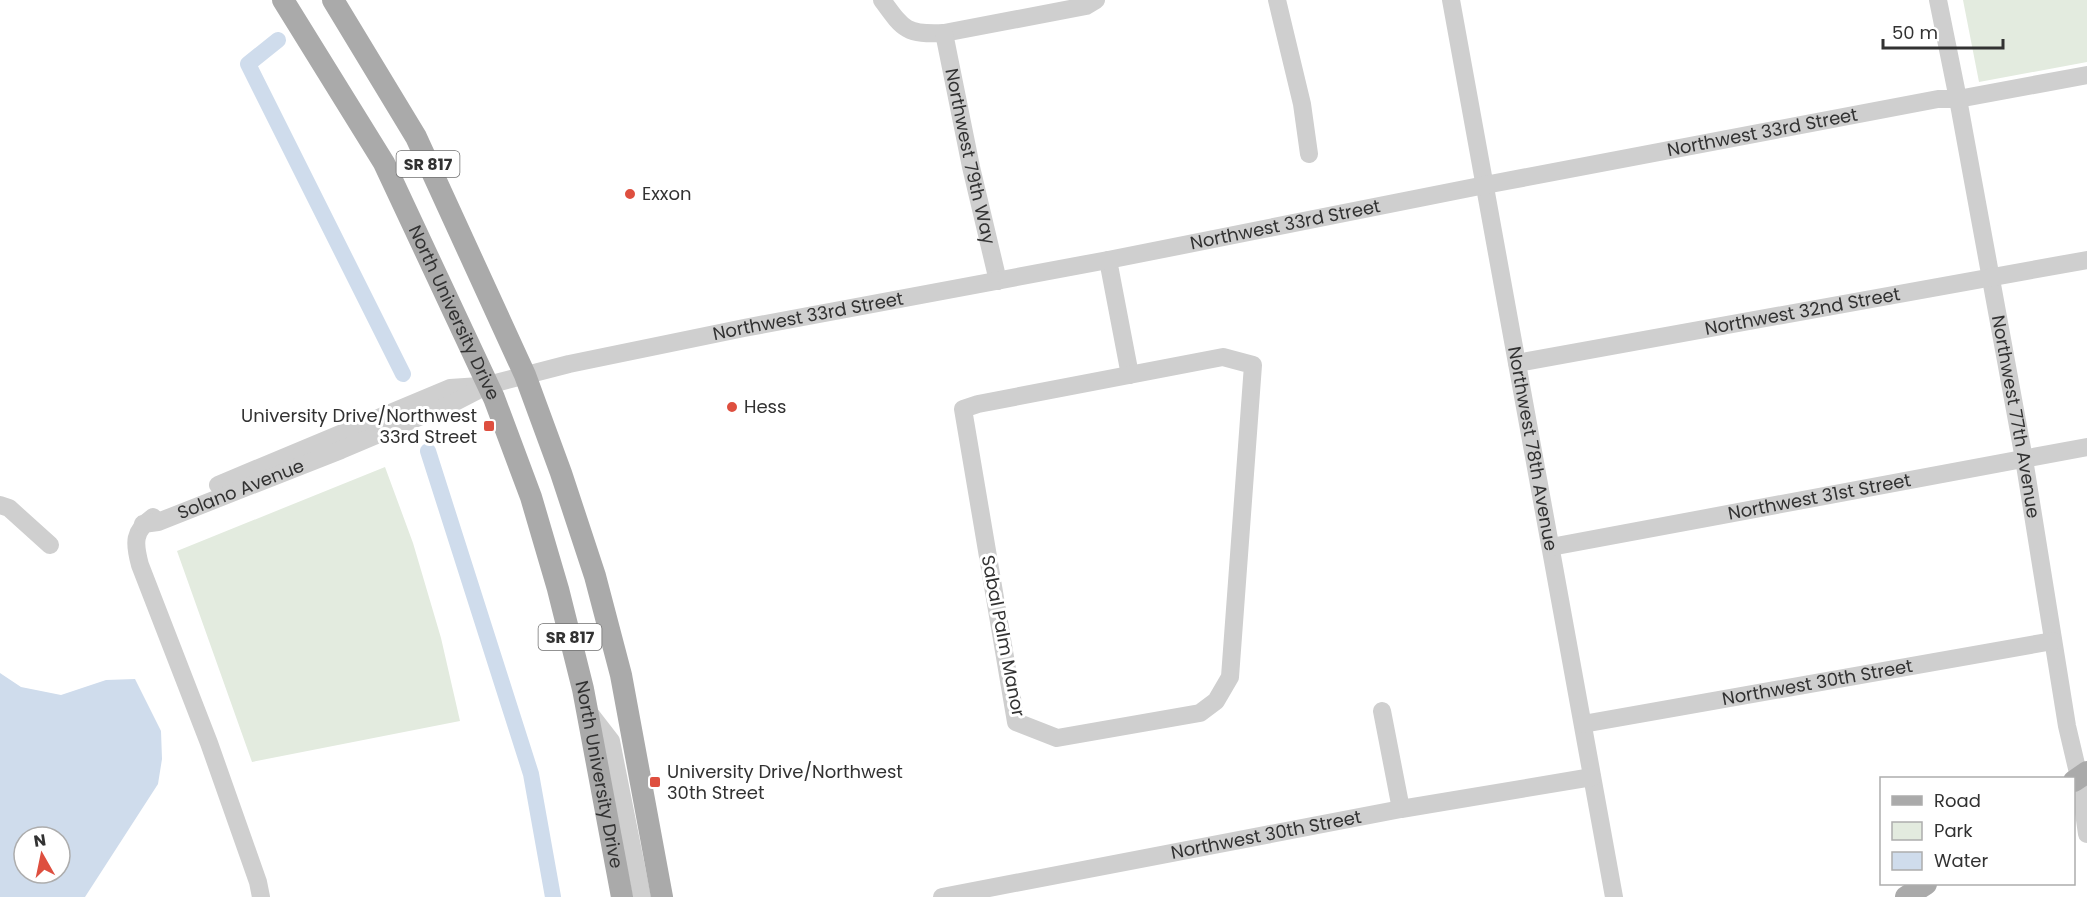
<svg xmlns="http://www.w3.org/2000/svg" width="2087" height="897" font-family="Poppins,sans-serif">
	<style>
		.green { fill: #e3ebdf }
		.water { fill: #cfdcec; fill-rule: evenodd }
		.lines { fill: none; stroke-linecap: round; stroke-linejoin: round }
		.canal { stroke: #cfdcec; stroke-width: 16 }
		.minor { stroke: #cfcfcf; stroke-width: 18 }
		.major { stroke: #aaa; stroke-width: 22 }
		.poi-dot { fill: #de4f3f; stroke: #fff; stroke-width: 2 }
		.labels { text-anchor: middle; stroke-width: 6; stroke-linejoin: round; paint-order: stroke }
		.shield { fill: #fff; stroke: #707070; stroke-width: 1.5 }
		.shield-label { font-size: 16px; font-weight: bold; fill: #323232 }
		.street-label { font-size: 18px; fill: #323232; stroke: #fff }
		.poi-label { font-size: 18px; fill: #323232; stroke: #fff; text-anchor: start }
	</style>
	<rect width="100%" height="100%" fill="#fff"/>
	<path class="green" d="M 1963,0 L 2087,0 L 2087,62 L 1979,82 Z
		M 385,467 L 413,543 L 441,638 L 460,721 L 252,762 L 177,551 Z"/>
	<path class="water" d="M 0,673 L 21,687 L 61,695 L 106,680 L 135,679 L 161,731 L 162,759 L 158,784 L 85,897 L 0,897 ZM 24,837 L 60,837 L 60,873 L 24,873 Z"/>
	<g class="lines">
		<path class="canal" d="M 278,40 L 248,64 L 403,374
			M 428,451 L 531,774 L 553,897"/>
		<g class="minor">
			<path d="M 882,0 C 903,29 906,35 944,33 L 1086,6 L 1096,0"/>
			<path d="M 1277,0 L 1302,104 L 1309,154"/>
			<path id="s1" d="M 1451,0 L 1614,897"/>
			<path id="s2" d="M 1938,0 L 1958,99 L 2024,459 L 2067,726 L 2079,777 L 2087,834"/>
			<path id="s3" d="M 944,33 L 971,167 L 998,281"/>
			<path d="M 1108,260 L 1130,375"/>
			<path d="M 1223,357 L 1253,365 L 1230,677 L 1216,701 L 1200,713 L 1057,738 L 1016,722 L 963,409 L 978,404 Z"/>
			<path id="s4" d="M 1517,363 L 2087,260"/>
			<path d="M 218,485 L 450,388 L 480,386"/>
			<path d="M 0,505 L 9,508 L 50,545"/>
			<path d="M 153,517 C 133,531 134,543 140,565 L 209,743 L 258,882 L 261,897"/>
			<path id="s5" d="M 143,524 L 158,522 L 341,450 L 457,401 L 488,385 L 569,364 L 744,328 L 1108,260 L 1485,185 L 1938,99 L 1958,99 L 2087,75"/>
			<path id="s6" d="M 1551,547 L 2087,447"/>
			<path d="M 587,710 L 611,741 L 642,897"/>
			<path d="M 1382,711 L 1401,809"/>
			<path id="s7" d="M 1583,724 L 2053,641"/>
			<path id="s8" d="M 942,897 L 1401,809 L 1592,777"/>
		</g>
		<g class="major">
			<path id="s9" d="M 283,0 L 384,163 L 494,398 L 531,497 L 558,589 L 583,689 L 622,897"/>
			<path d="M 333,0 L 416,137 L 525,375 L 561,473 L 595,576 L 621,675 L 662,897"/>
			<path d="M 2074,781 L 2087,772"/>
			<path d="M 1906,897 L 1926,884"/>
		</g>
	</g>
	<g class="poi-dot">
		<circle cx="630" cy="194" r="6"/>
		<circle cx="732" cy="407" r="6"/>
		<rect x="483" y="420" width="12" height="12" rx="3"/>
		<rect x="649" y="776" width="12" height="12" rx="3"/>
	</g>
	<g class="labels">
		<g class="shield">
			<rect x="396.5" y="151" width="63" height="26" rx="4.5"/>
			<rect x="538.5" y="624" width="63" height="26" rx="4.5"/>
		</g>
		<g class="shield-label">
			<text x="428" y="170">SR 817</text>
			<text x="570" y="643">SR 817</text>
		</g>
		<g class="street-label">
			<text dy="6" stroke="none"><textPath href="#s5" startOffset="1672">Northwest 33rd Street</textPath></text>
			<text dy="6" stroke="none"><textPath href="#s3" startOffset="126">Northwest 79th Way</textPath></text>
			<text dy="6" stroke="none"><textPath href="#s5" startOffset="1186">Northwest 33rd Street</textPath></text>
			<text dy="6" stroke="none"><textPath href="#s4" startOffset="290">Northwest 32nd Street</textPath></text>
			<text dy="6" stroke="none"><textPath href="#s9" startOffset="357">North University Drive</textPath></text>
			<text dy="6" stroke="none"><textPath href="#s5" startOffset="700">Northwest 33rd Street</textPath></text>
			<text dy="6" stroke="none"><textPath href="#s2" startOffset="424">Northwest 77th Avenue</textPath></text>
			<text dy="6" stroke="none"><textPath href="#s1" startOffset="456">Northwest 78th Avenue</textPath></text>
			<text dy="6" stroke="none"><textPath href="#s5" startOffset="104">Solano Avenue</textPath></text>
			<text dy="6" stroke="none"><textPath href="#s6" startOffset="273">Northwest 31st Street</textPath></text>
			<text transform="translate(1003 636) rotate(79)" y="6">Sabal Palm Manor</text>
			<text dy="6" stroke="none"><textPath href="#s7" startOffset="238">Northwest 30th Street</textPath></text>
			<text dy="6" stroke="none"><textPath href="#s9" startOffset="843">North University Drive</textPath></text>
			<text dy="6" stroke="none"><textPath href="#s8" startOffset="330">Northwest 30th Street</textPath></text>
		</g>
		<g class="poi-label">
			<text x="642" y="200">Exxon</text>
			<text x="744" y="413">Hess</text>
			<text x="477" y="422" text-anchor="end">University Drive/Northwest<tspan x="477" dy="21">33rd Street</tspan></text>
			<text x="667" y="778">University Drive/Northwest<tspan x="667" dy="21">30th Street</tspan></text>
		</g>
	</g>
	<rect x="1880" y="777" width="195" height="108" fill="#ffffff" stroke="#adadad" stroke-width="1.5"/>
	<rect x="1892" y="796" width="30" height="9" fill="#aaaaaa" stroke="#adadad" stroke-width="1.5"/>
	<text x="1934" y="807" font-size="18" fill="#323232">Road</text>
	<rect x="1892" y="822" width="30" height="18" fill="#e3ebdf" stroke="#adadad" stroke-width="1.5"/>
	<text x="1934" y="837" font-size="18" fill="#323232">Park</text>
	<rect x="1892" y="852" width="30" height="18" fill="#cfdcec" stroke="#adadad" stroke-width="1.5"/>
	<text x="1934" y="867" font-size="18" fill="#323232">Water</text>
	<g transform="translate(42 855) rotate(351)"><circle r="28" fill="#ffffff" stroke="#adadad" stroke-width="1.5"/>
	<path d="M0-4.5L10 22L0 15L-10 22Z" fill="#de4f3f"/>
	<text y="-9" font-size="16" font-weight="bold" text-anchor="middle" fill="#323232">N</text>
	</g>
	<path d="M1883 39v9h120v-9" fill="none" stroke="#323232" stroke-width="3"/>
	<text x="1892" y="39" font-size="18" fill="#323232" stroke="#ffffff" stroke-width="4.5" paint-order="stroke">50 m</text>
</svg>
